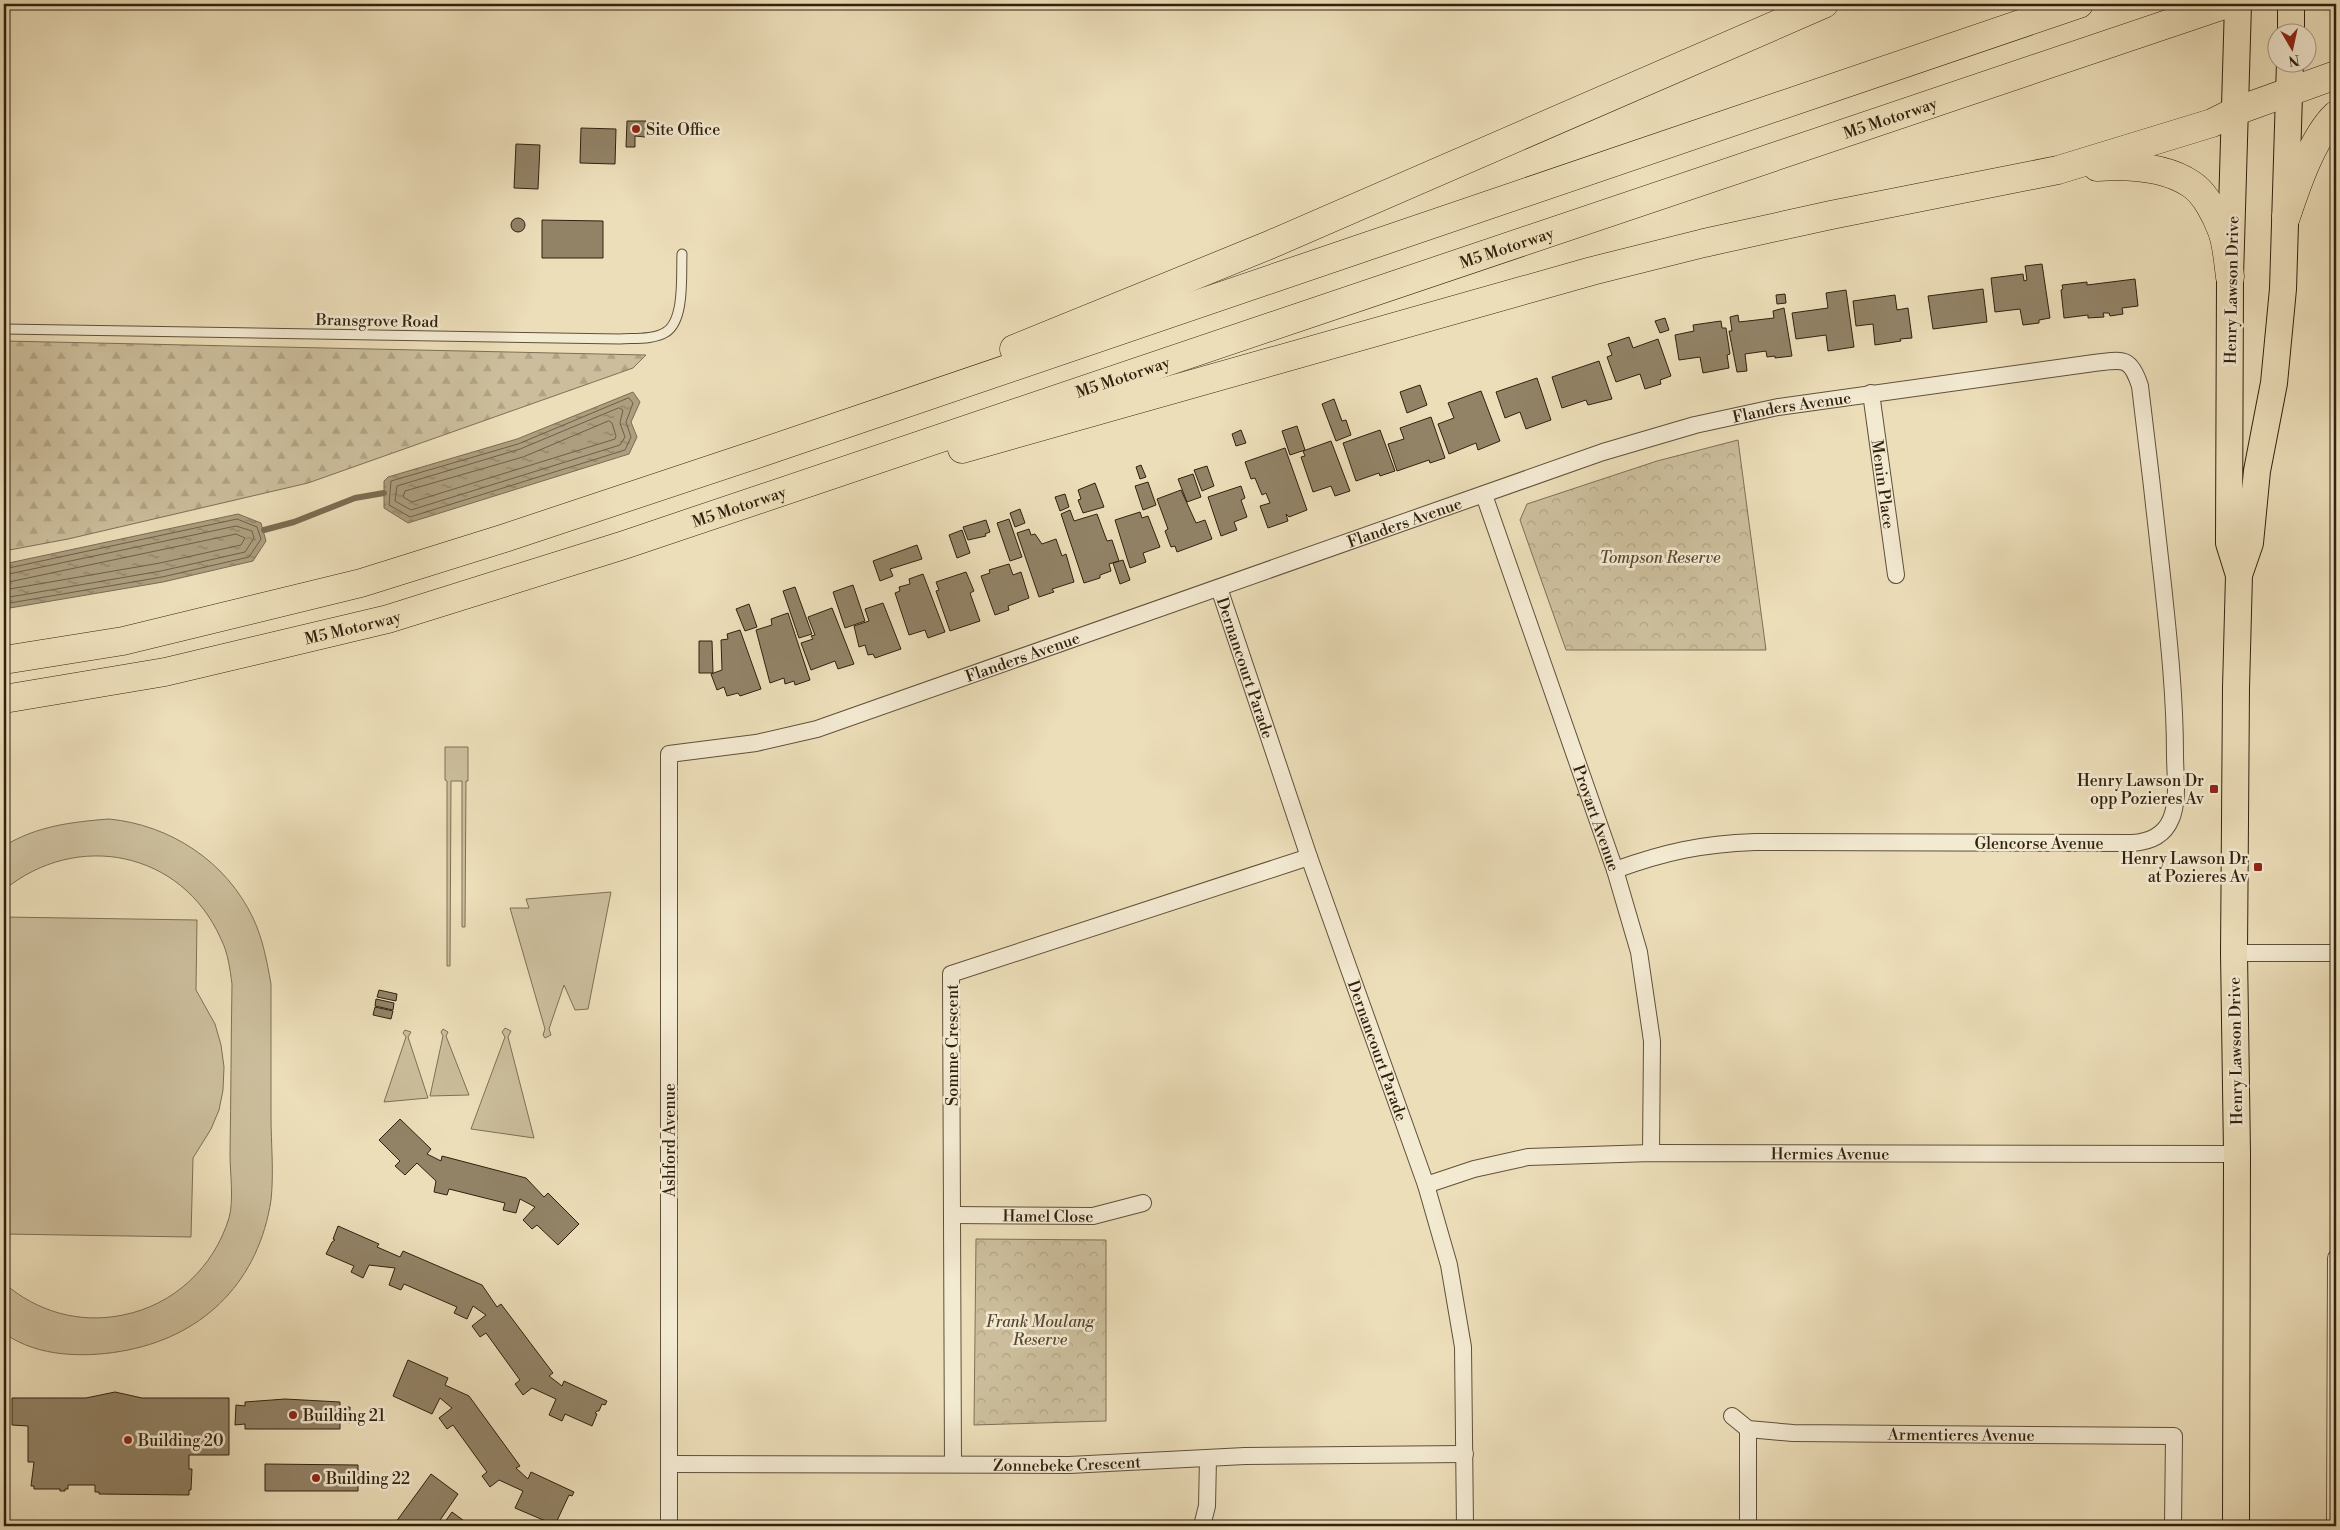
<svg xmlns="http://www.w3.org/2000/svg" width="2340" height="1530" font-family="'Libre Bodoni',serif">
	<style>
		.grass { fill: #ccbe9c; stroke: #7e7055 }
		.forest { fill: url(#forest-firs); stroke: #7e7055 }
		.park { fill: url(#park-crowns); stroke: #7e7055 }
		.water { fill: url(#water-ripples); stroke: #7b6c52 }
		.lines { fill: none; stroke-linecap: round; stroke-linejoin: round }
		.shore { stroke: #6e6046; stroke-width: 1 }
		.stream { stroke: #7b6c52; stroke-width: 6 }
		.building { fill: #928367; stroke: #31210e }
		.service-casing { stroke: #605039; stroke-width: 11 }
		.minor-casing { stroke: #605039; stroke-width: 18 }
		.primary-casing { stroke: #31210e; stroke-width: 28 }
		.motorway-casing { stroke: #31210e; stroke-width: 29 }
		.service { stroke: #f3ead2; stroke-width: 9 }
		.minor { stroke: #f3ead2; stroke-width: 16 }
		.primary { stroke: #ecdeb9; stroke-width: 26 }
		.motorway { stroke: #ecdeb9; stroke-width: 28 }
		.poi-dot { fill: #8f2418; stroke: #f3ead2; stroke-width: 2 }
		.labels { text-anchor: middle; stroke-width: 5; stroke-linejoin: round; paint-order: stroke }
		.street-label { font-size: 16px; fill: #31210e; stroke: #f3ead2 }
		.poi-label { font-size: 16px; fill: #31210e; stroke: #f3ead2; text-anchor: start }
		.park-label { font-size: 16px; font-style: italic; fill: #584832; stroke: #f3ead2 }
	</style>
	<defs>
		<pattern id="forest-firs" width="22" height="20" patternUnits="userSpaceOnUse" patternTransform="scale(1.25)"><rect width="22" height="20" fill="#ccbe9c"/><path d="M5 1l3.5 6h-7zM16 11l3.5 6h-7z" fill="#b0a385"/></pattern>
		<pattern id="park-crowns" width="20" height="18" patternUnits="userSpaceOnUse" patternTransform="scale(1.25)"><rect width="20" height="18" fill="#ccbe9c"/><path d="M2 6a3 3 0 1 1 6 0M12 15a3 3 0 1 1 6 0" fill="none" stroke="#b0a385"/></pattern>
		<pattern id="water-ripples" width="26" height="14" patternUnits="userSpaceOnUse" patternTransform="scale(1.25)"><rect width="26" height="14" fill="#ac9e7f"/><path d="M2 4q2-2 4 0t4 0M15 11q2-2 4 0t4 0" fill="none" stroke="#8d8066"/></pattern>
	</defs>
	<rect width="100%" height="100%" fill="#ecdeb9"/>
	<filter id="stains"><feTurbulence type="fractalNoise" baseFrequency=".004" numOctaves="4"/><feColorMatrix values="0 0 0 0 .2 0 0 0 0 .09 0 0 0 0 .02 0 0 0 .5 -.17"/></filter>
	<radialGradient id="worn" r=".72"><stop offset=".6" stop-color="#630" stop-opacity="0"/><stop offset="1" stop-color="#630" stop-opacity=".3"/></radialGradient>
	<path class="grass" d="M 445,747 L 468,747 L 468,781 L 466,781 L 465,927 L 462,927 L 462,781 L 451,781 L 450,966 L 447,966 L 447,781 L 445,780 Z
		M 109,819 C 170,825 226,861 253,918 C 263,939 267,962 271,984 C 271,1028 271,1072 271,1116 C 271,1143 274,1173 271,1200 C 259,1279 207,1334 128,1350 C 88,1358 38,1358 4,1333 L 4,1283 C 37,1312 80,1324 123,1315 C 174,1305 214,1267 229,1218 C 234,1201 230,1172 230,1154 C 231,1097 231,1040 232,984 C 230,969 228,953 221,939 C 182,851 77,830 4,890 L 4,846 C 37,826 71,822 109,819 Z
		M 611,892 L 588,1009 L 575,1010 L 564,985 L 549,1029 L 551,1035 L 545,1038 L 543,1035 L 545,1029 L 510,908 L 529,908 L 526,899 Z
		M 4,917 L 197,920 L 196,990 L 215,1024 L 221,1045 L 224,1067 L 223,1090 L 219,1110 L 211,1129 L 193,1158 L 191,1237 L 4,1234 Z
		M 505,1028 L 511,1031 L 508,1037 L 534,1138 L 471,1129 L 505,1037 L 502,1032 Z
		M 443,1029 L 448,1032 L 446,1036 L 469,1095 L 430,1096 L 443,1036 L 441,1032 Z
		M 405,1030 L 411,1032 L 408,1037 L 428,1098 L 384,1102 L 406,1037 L 403,1033 Z"/>
	<path class="forest" d="M 4,341 L 646,355 L 633,368 L 308,483 L 68,539 L 4,551 Z"/>
	<path class="park" d="M 1738,440 L 1766,650 L 1566,650 L 1520,520 L 1527,504 L 1657,461 Z
		M 976,1239 L 1106,1240 L 1106,1421 L 974,1425 Z"/>
	<path class="water" d="M 633,392 L 640,402 L 631,422 L 637,437 L 629,454 L 408,523 L 384,508 L 384,481 L 388,477 L 517,439 Z
		M 238,514 L 261,523 L 266,541 L 253,561 L 163,582 L 4,609 L 4,564 Z"/>
	<g class="lines">
		<path class="shore" d="M 629,398 L 633,403 L 626,422 L 631,437 L 625,450 L 410,517 L 389,505 L 391,481 L 518,444 Z
			M 619,408 L 623,410 L 620,423 L 625,437 L 620,445 L 411,510 L 395,501 L 397,486 L 520,449 Z
			M 609,421 L 612,423 L 616,436 L 615,439 L 412,502 L 403,497 L 405,491 L 523,457 Z
			M 4,569 L 237,519 L 257,527 L 261,539 L 249,557 L 162,577 L 4,604
			M 4,575 L 236,526 L 252,531 L 254,538 L 245,552 L 161,571 L 4,598
			M 4,583 L 236,534 L 245,538 L 241,545 L 160,563 L 4,590"/>
		<path class="stream" d="M 264,530 L 294,522 L 355,498 L 384,493"/>
	</g>
	<path class="building" d="M 627,121 L 646,121 L 645,137 L 635,136 L 635,147 L 626,147 Z
		M 581,128 L 616,129 L 615,164 L 580,163 Z
		M 516,144 L 540,145 L 538,189 L 514,188 Z
		M511 225a7 7 0 1 1 14 0a7 7 0 1 1-14 0Z
		M 542,220 L 603,221 L 603,258 L 542,258 Z
		M 2042,264 L 2050,318 L 2039,320 L 2039,323 L 2023,325 L 2020,309 L 1995,312 L 1991,278 L 2023,274 L 2024,281 L 2027,280 L 2025,266 Z
		M 2135,279 L 2138,306 L 2122,308 L 2123,314 L 2110,316 L 2109,313 L 2103,313 L 2104,317 L 2088,318 L 2088,315 L 2064,318 L 2061,290 L 2063,289 L 2062,285 L 2087,282 L 2087,285 Z
		M 1983,289 L 1987,322 L 1933,329 L 1928,296 Z
		M 1846,290 L 1854,347 L 1828,351 L 1826,335 L 1796,339 L 1792,313 L 1828,308 L 1826,293 Z
		M 1785,294 L 1786,303 L 1777,304 L 1776,295 Z
		M 1895,295 L 1897,310 L 1908,308 L 1912,338 L 1900,339 L 1901,341 L 1875,345 L 1873,324 L 1856,326 L 1853,301 Z
		M 1784,308 L 1792,356 L 1775,358 L 1775,356 L 1767,357 L 1766,351 L 1745,354 L 1747,371 L 1737,372 L 1729,331 L 1732,331 L 1730,317 L 1738,315 L 1739,322 L 1774,318 L 1773,311 Z
		M 1665,318 L 1669,330 L 1660,333 L 1655,321 Z
		M 1721,321 L 1722,328 L 1726,328 L 1730,354 L 1727,355 L 1729,368 L 1703,373 L 1700,357 L 1679,360 L 1675,335 L 1694,331 L 1693,325 Z
		M 1629,337 L 1633,348 L 1658,339 L 1671,376 L 1660,380 L 1661,384 L 1645,389 L 1640,374 L 1616,382 L 1607,357 L 1612,355 L 1608,344 Z
		M 1599,361 L 1612,399 L 1588,405 L 1586,400 L 1562,408 L 1552,377 Z
		M 1537,378 L 1551,420 L 1526,429 L 1520,412 L 1505,418 L 1496,392 Z
		M 1420,385 L 1427,405 L 1407,413 L 1400,392 Z
		M 1481,391 L 1500,441 L 1478,450 L 1476,443 L 1449,454 L 1438,424 L 1454,418 L 1448,403 Z
		M 1334,399 L 1342,421 L 1346,420 L 1351,435 L 1336,441 L 1322,404 Z
		M 1431,417 L 1445,458 L 1430,463 L 1429,460 L 1397,471 L 1388,444 L 1404,439 L 1400,428 Z
		M 1297,426 L 1305,450 L 1290,455 L 1282,431 Z
		M 1241,430 L 1246,443 L 1236,446 L 1232,434 Z
		M 1380,430 L 1395,471 L 1380,476 L 1379,473 L 1356,481 L 1343,443 Z
		M 1331,441 L 1350,491 L 1335,496 L 1331,486 L 1313,492 L 1301,457 L 1305,456 L 1303,451 Z
		M 1285,448 L 1307,510 L 1289,517 L 1286,514 L 1288,521 L 1268,528 L 1260,506 L 1270,503 L 1266,493 L 1262,495 L 1255,478 L 1251,479 L 1245,462 Z
		M 1141,465 L 1146,477 L 1140,479 L 1136,467 Z
		M 1207,466 L 1214,486 L 1202,491 L 1194,470 Z
		M 1193,474 L 1201,497 L 1187,502 L 1178,479 Z
		M 1148,482 L 1156,505 L 1143,510 L 1135,486 Z
		M 1095,483 L 1104,507 L 1083,513 L 1078,500 L 1081,499 L 1078,490 Z
		M 1241,486 L 1245,498 L 1241,500 L 1247,517 L 1234,522 L 1237,530 L 1221,536 L 1208,497 Z
		M 1181,490 L 1196,523 L 1205,520 L 1212,539 L 1177,552 L 1175,546 L 1171,547 L 1165,531 L 1168,529 L 1157,499 Z
		M 1065,494 L 1069,507 L 1060,511 L 1055,497 Z
		M 1020,509 L 1025,523 L 1015,527 L 1010,513 Z
		M 1070,510 L 1074,521 L 1097,514 L 1107,541 L 1112,540 L 1119,561 L 1109,564 L 1111,571 L 1100,575 L 1100,578 L 1084,583 L 1061,514 Z
		M 1140,512 L 1142,518 L 1148,516 L 1160,547 L 1143,553 L 1146,562 L 1130,568 L 1115,520 Z
		M 1009,519 L 1022,557 L 1010,561 L 997,523 Z
		M 986,520 L 990,532 L 985,534 L 986,536 L 968,540 L 963,527 Z
		M 1029,529 L 1031,535 L 1035,534 L 1042,544 L 1056,539 L 1062,556 L 1066,554 L 1074,582 L 1052,589 L 1054,592 L 1039,597 L 1017,533 Z
		M 962,530 L 970,553 L 957,558 L 949,535 Z
		M 917,545 L 922,559 L 890,569 L 893,576 L 880,581 L 873,561 Z
		M 1123,560 L 1130,580 L 1120,584 L 1113,563 Z
		M 1009,564 L 1013,575 L 1021,572 L 1029,598 L 1008,606 L 1009,610 L 995,615 L 981,576 L 990,573 L 989,570 Z
		M 966,572 L 974,591 L 970,593 L 980,621 L 950,631 L 936,591 L 939,590 L 936,582 Z
		M 923,574 L 945,632 L 928,638 L 925,630 L 909,635 L 895,593 L 900,591 L 899,587 L 910,584 L 909,579 Z
		M 853,585 L 865,621 L 845,628 L 833,592 Z
		M 795,587 L 812,634 L 799,638 L 783,591 Z
		M 883,603 L 901,649 L 875,658 L 873,654 L 868,655 L 865,645 L 859,647 L 854,626 L 869,621 L 865,609 Z
		M 749,604 L 757,627 L 745,631 L 736,609 Z
		M 832,608 L 854,664 L 838,669 L 835,661 L 811,670 L 801,643 L 813,639 L 811,636 L 815,635 L 808,617 Z
		M 788,613 L 810,680 L 795,685 L 794,681 L 785,684 L 784,678 L 770,683 L 756,630 L 772,625 L 771,619 Z
		M 740,630 L 761,689 L 740,696 L 738,693 L 727,696 L 724,687 L 717,690 L 711,674 L 722,670 L 721,640 L 728,639 L 727,634 Z
		M 699,641 L 712,641 L 713,673 L 699,673 Z
		M 379,990 L 397,994 L 396,1001 L 377,997 Z
		M 376,999 L 394,1003 L 393,1010 L 375,1006 Z
		M 375,1007 L 393,1011 L 391,1019 L 373,1015 Z
		M 400,1119 L 431,1149 L 427,1154 L 441,1161 L 442,1156 L 526,1178 L 544,1197 L 548,1193 L 579,1224 L 558,1245 L 537,1225 L 532,1229 L 523,1220 L 535,1207 L 520,1199 L 516,1213 L 503,1210 L 505,1203 L 449,1189 L 447,1195 L 434,1192 L 436,1181 L 417,1163 L 405,1175 L 395,1166 L 400,1161 L 379,1140 Z
		M 338,1226 L 379,1244 L 377,1247 L 400,1257 L 403,1251 L 482,1285 L 497,1307 L 501,1304 L 553,1373 L 549,1376 L 562,1386 L 564,1381 L 607,1401 L 605,1405 L 602,1404 L 599,1411 L 597,1411 L 595,1413 L 597,1414 L 592,1426 L 565,1414 L 562,1421 L 549,1415 L 556,1399 L 532,1388 L 523,1395 L 515,1384 L 520,1380 L 486,1333 L 480,1337 L 472,1326 L 486,1315 L 473,1306 L 467,1319 L 454,1313 L 457,1307 L 404,1284 L 401,1290 L 389,1285 L 395,1268 L 369,1265 L 363,1278 L 351,1272 L 354,1266 L 326,1254 L 332,1242 L 335,1240 L 333,1239 Z
		M 408,1360 L 448,1378 L 445,1385 L 469,1396 L 520,1466 L 516,1468 L 528,1479 L 531,1472 L 574,1492 L 572,1496 L 569,1495 L 555,1525 L 515,1508 L 523,1491 L 499,1480 L 490,1487 L 482,1476 L 487,1472 L 453,1425 L 447,1429 L 439,1418 L 452,1408 L 440,1398 L 432,1414 L 393,1396 Z
		M 115,1392 L 142,1398 L 229,1398 L 229,1455 L 189,1455 L 189,1469 L 192,1469 L 191,1490 L 189,1490 L 189,1495 L 99,1494 L 99,1492 L 95,1492 L 95,1485 L 68,1485 L 68,1489 L 65,1489 L 65,1491 L 60,1491 L 60,1489 L 34,1489 L 34,1486 L 31,1486 L 34,1462 L 28,1462 L 28,1426 L 12,1425 L 12,1398 L 86,1398 Z
		M 285,1399 L 340,1402 L 340,1407 L 350,1407 L 350,1423 L 340,1422 L 340,1429 L 245,1429 L 245,1424 L 235,1425 L 236,1405 L 245,1406 L 245,1402 Z
		M 265,1464 L 358,1465 L 358,1470 L 368,1471 L 368,1485 L 358,1485 L 358,1491 L 265,1491 Z
		M 431,1474 L 458,1494 L 436,1526 L 393,1526 Z
		M 452,1512 L 471,1526 L 442,1526 Z"/>
	<g class="lines">
		<defs>
			<path id="service" d="M 4,329 L 620,339 C 633,338 654,340 666,332 C 685,320 681,275 682,254"/>
			<g id="minor">
				<path id="s1" d="M 1871,393 L 1896,575"/>
				<path id="s2" d="M 1484,495 L 1615,870 L 1639,952 L 1652,1041 L 1651,1153"/>
				<path id="s3" d="M 1219,588 L 1309,857 L 1426,1185 L 1449,1265 L 1463,1347 L 1465,1526"/>
				<path d="M 2234,953 L 2336,953"/>
				<path id="s4" d="M 1426,1185 L 1474,1169 L 1528,1157 L 1651,1153 L 2237,1154"/>
				<path id="s5" d="M 953,1215 L 1093,1216 L 1143,1203"/>
				<path id="s6" d="M 1732,1416 L 1748,1429 L 1793,1433 L 2174,1436 L 2173,1526"/>
				<path d="M 953,1463 L 951,974 L 1309,857"/>
				<path id="s7" d="M 669,1464 L 1069,1465 L 1245,1456 L 1465,1454"/>
				<path id="s8" d="M 669,1526 L 669,754 L 756,743 L 817,729 L 1603,452 L 1695,425 L 1778,407 L 2094,363 C 2122,360 2130,355 2140,386 C 2148,452 2156,519 2163,585 C 2169,641 2175,698 2175,755 C 2175,775 2179,800 2171,819 C 2164,836 2149,842 2132,843 L 1755,842 C 1701,844 1665,852 1615,870"/>
				<path d="M 1202,1526 L 1207,1506 L 1208,1458"/>
				<path d="M 1748,1526 L 1748,1429"/>
				<path d="M 2335,1526 L 2336,1258"/>
			</g>
			<path id="primary" d="M 2238,4 L 2230,277 L 2229,543 L 2239,575
				M 2291,32 L 2291,4
				M 2236,1526 L 2237,1154 L 2234,953 L 2236,688 L 2239,575 L 2250,543 L 2257,471 L 2274,383 L 2283,289 L 2290,62"/>
			<g id="motorway">
				<path d="M 2097,167 C 2127,165 2164,166 2191,184 C 2205,193 2216,215 2222,231 C 2227,245 2228,262 2230,277"/>
				<path d="M 2286,217 C 2296,187 2313,136 2336,115"/>
				<path d="M 1014,349 L 1267,246 L 1824,4"/>
				<path d="M 962,449 L 1592,271 L 1704,243 L 1831,215 L 2058,170 L 2212,123 L 2236,111 L 2336,75"/>
				<path d="M 4,660 L 123,641 L 361,583 L 508,537 L 763,452 L 2079,4"/>
				<path id="s9" d="M 4,699 L 165,672 L 388,619 L 624,545 L 2227,4"/>
			</g>
		</defs>
		<use href="#service" class="service-casing"/>
		<use href="#minor" class="minor-casing"/>
		<use href="#primary" class="primary-casing"/>
		<use href="#motorway" class="motorway-casing"/>
		<use href="#service" class="service"/>
		<use href="#minor" class="minor"/>
		<use href="#primary" class="primary"/>
		<use href="#motorway" class="motorway"/>
	</g>
	<g class="poi-dot">
		<circle cx="636" cy="129" r="5"/>
		<rect x="2209" y="784" width="10" height="10" rx="2.5"/>
		<rect x="2253" y="862" width="10" height="10" rx="2.5"/>
		<circle cx="293" cy="1415" r="5"/>
		<circle cx="128" cy="1440" r="5"/>
		<circle cx="316" cy="1478" r="5"/>
	</g>
	<g class="labels">
		<g class="street-label">
			<text dy="6" stroke="none"><textPath href="#s9" startOffset="1976">M5 Motorway</textPath></text>
			<text dy="6" stroke="none"><textPath href="#s9" startOffset="1571">M5 Motorway</textPath></text>
			<text transform="translate(2231 290) rotate(-89)" y="6">Henry Lawson Drive</text>
			<text transform="translate(377 320) rotate(1)" y="6">Bransgrove Road</text>
			<text dy="6" stroke="none"><textPath href="#s9" startOffset="1166">M5 Motorway</textPath></text>
			<text dy="6" stroke="none"><textPath href="#s8" startOffset="1950">Flanders Avenue</textPath></text>
			<text dy="6" stroke="none"><textPath href="#s1" startOffset="92">Menin Place</textPath></text>
			<text dy="6" stroke="none"><textPath href="#s9" startOffset="761">M5 Motorway</textPath></text>
			<text dy="6" stroke="none"><textPath href="#s8" startOffset="1545">Flanders Avenue</textPath></text>
			<text dy="6" stroke="none"><textPath href="#s9" startOffset="356">M5 Motorway</textPath></text>
			<text dy="6" stroke="none"><textPath href="#s8" startOffset="1140">Flanders Avenue</textPath></text>
			<text dy="6" stroke="none"><textPath href="#s3" startOffset="84">Dernancourt Parade</textPath></text>
			<text dy="6" stroke="none"><textPath href="#s2" startOffset="342">Proyart Avenue</textPath></text>
			<text x="2039" y="849">Glencorse Avenue</text>
			<text transform="translate(952 1045) rotate(-90)" y="6">Somme Crescent</text>
			<text dy="6" stroke="none"><textPath href="#s3" startOffset="489">Dernancourt Parade</textPath></text>
			<text transform="translate(2235 1051) rotate(-91)" y="6">Henry Lawson Drive</text>
			<text transform="translate(669 1140) rotate(-90)" y="6">Ashford Avenue</text>
			<text dy="6" stroke="none"><textPath href="#s4" startOffset="408">Hermies Avenue</textPath></text>
			<text dy="6" stroke="none"><textPath href="#s5" startOffset="95">Hamel Close</textPath></text>
			<text dy="6" stroke="none"><textPath href="#s6" startOffset="234">Armentieres Avenue</textPath></text>
			<text dy="6" stroke="none"><textPath href="#s7" startOffset="398">Zonnebeke Crescent</textPath></text>
		</g>
		<g class="poi-label">
			<text x="646" y="135">Site Office</text>
			<text x="2204" y="786" text-anchor="end">Henry Lawson Dr<tspan x="2204" dy="18">opp Pozieres Av</tspan></text>
			<text x="2248" y="864" text-anchor="end">Henry Lawson Dr<tspan x="2248" dy="18">at Pozieres Av</tspan></text>
			<text x="303" y="1421">Building 21</text>
			<text x="138" y="1446">Building 20</text>
			<text x="326" y="1484">Building 22</text>
		</g>
		<g class="park-label">
			<text x="1660" y="563">Tompson Reserve</text>
			<text x="1040" y="1327">Frank Moulang<tspan x="1040" dy="18">Reserve</tspan></text>
		</g>
	</g>
	<rect width="2340" height="1530" fill="none" stroke="#ecdeb9" stroke-width="20"/>
	<rect x="5" y="5" width="2330" height="1520" fill="none" stroke="#31210e" stroke-width="2.5"/>
	<rect x="10" y="10" width="2320" height="1510" fill="none" stroke="#31210e"/>
	<g transform="translate(2292 48) rotate(171)"><circle r="24" fill="#f3ead2" stroke="#a59a84"/>
	<path d="M0-4L9 19L0 12L-9 19Z" fill="#8f2418"/>
	<text y="-8" font-size="14" font-weight="bold" text-anchor="middle" fill="#31210e">N</text>
	</g>
	<rect width="100%" height="100%" filter="url(#stains)"/>
	<rect width="100%" height="100%" fill="url(#worn)"/>
</svg>
